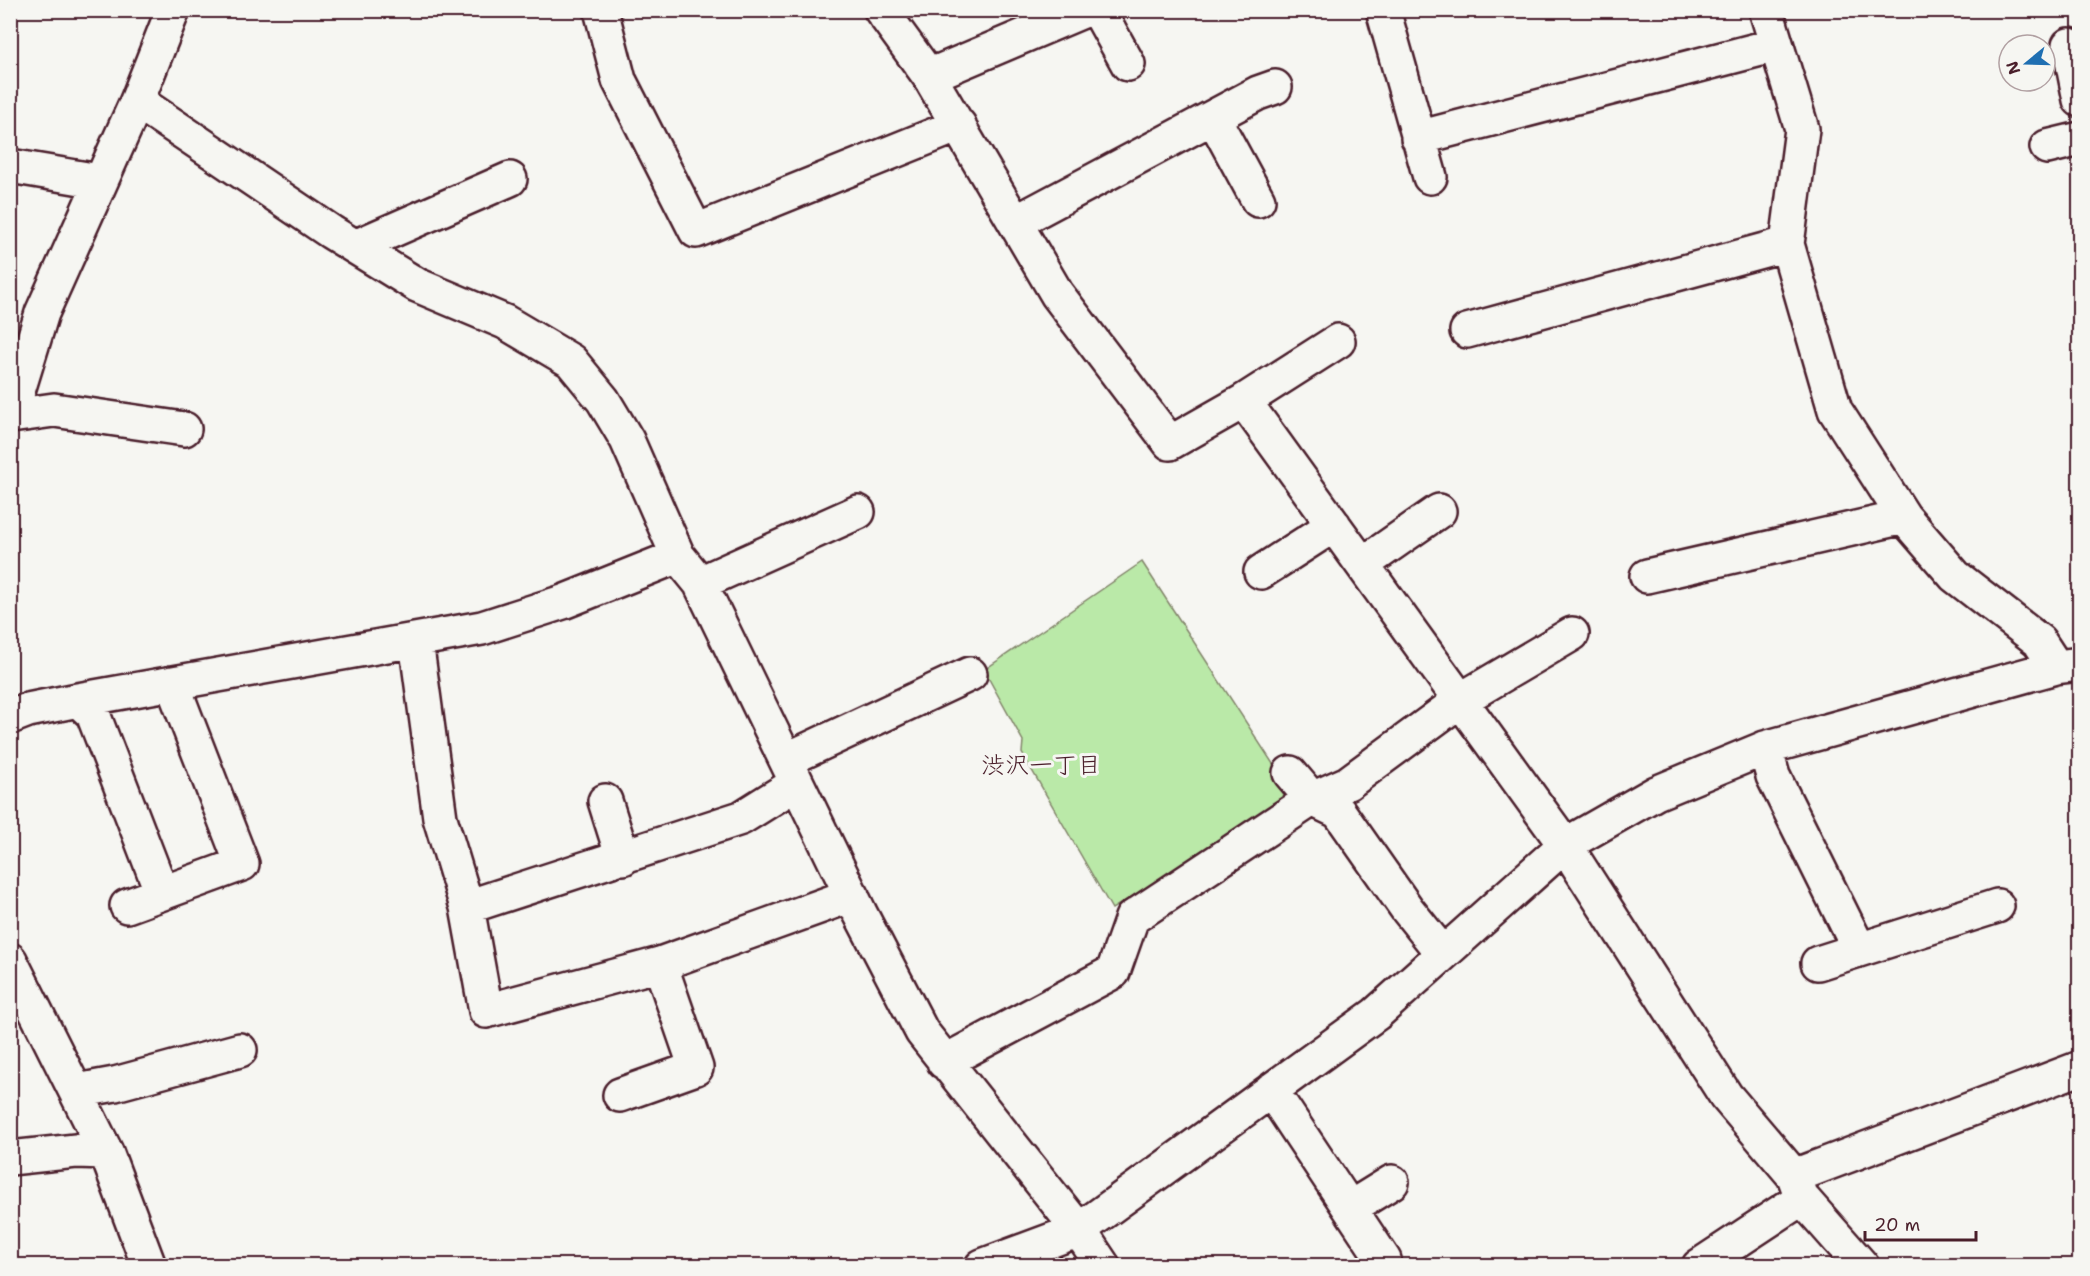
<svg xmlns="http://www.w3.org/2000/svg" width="2090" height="1276" font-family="'Shantell Sans','Klee One',sans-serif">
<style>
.green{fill:#bae9a8;stroke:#82846a;stroke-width:1.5}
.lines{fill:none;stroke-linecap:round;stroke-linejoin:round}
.minor-casing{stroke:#4a1f2b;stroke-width:38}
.minor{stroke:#f6f6f2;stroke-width:33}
.labels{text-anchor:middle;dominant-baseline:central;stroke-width:6;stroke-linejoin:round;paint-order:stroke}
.neighbourhood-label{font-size:24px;fill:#4a1f2b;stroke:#f6f6f2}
</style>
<rect width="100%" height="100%" fill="#f6f6f2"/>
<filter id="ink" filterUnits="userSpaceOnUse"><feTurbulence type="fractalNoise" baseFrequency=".0167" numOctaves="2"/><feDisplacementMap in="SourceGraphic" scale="12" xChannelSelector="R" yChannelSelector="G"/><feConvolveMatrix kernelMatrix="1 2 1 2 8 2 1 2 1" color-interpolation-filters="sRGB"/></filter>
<g filter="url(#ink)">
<!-- green -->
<path class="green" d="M1142,562L1288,787L1284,803L1112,909L1022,753L1023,741L984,670Z"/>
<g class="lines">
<defs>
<path id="minor" d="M601,10L619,80L696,231L959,125
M881,10L929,76L1057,294L1170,443L1244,401L1565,845L1726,1096L1794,1176L1802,1198L1862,1266
M1098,10L1128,64
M1383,10L1430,177
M1766,10L1802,129L1787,244L1835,410L1904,517L1955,576L2039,641L2056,667
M2069,45L2080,100
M929,76L1085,10
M137,101L331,232L417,285L505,322L571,361L603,400L627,440L678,556L700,583L860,913L922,1032L1079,1230L1103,1266
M1213,117L1258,200
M1418,138L1776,45
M2047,147L2080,139
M10,166L99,181
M1016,222L1258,93L1275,87
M357,246L510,179
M1467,331L1787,244
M1244,401L1338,341
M11,416L54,410L184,429
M10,417L42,313L137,101L173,10
M1363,564L1439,511
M1261,572L1334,525
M1647,576L1904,517
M700,583L858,512
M416,641L440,818L467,907L741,818L797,783
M78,700L93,714L162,893
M10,717L28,710L78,700L482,628L563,602L678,556
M1765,748L1773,776L1859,949
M786,760L970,674
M1290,773L1312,799L1339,812L1407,909L1443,954
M605,801L623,858
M127,906L242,864L172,683
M467,907L486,1011L660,964L852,895
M10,960L106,1152L149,1266
M1818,963L1997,906
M944,1062L1113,972L1132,918L1312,799L1348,783L1462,699L1572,634
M1271,1090L1384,1260
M77,1091L115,1084L240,1050
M620,1095L696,1068L660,964
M10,1158L76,1151L106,1152
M1794,1176L2080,1068
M1350,1208L1392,1182
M982,1266L1079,1230L1376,1014L1565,845L1656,793L1765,748L2056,667L2080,664
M1699,1266L1802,1198"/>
</defs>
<!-- minor casing -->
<use href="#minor" class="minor-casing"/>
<!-- minor -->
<use href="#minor" class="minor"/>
</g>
</g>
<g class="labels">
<!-- neighbourhood labels -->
<g class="neighbourhood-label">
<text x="1041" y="765">渋沢一丁目</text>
</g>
</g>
<!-- margin -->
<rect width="2090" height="1276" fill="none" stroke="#f6f6f2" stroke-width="36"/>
<rect x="18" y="18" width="2054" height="1240" fill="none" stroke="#4a1f2b" stroke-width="2" filter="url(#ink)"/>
<!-- north arrow -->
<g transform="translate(2027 63) rotate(251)"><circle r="28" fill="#f6f6f2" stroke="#b1a0a2" stroke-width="1.5"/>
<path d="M0-4.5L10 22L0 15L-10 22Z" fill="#1f6fb2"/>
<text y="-9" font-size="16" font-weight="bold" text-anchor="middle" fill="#4a1f2b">N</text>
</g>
<!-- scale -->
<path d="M1865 1231v9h111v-9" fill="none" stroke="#4a1f2b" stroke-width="3"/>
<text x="1874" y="1231" font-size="18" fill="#4a1f2b" stroke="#f6f6f2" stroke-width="4.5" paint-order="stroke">20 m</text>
</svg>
